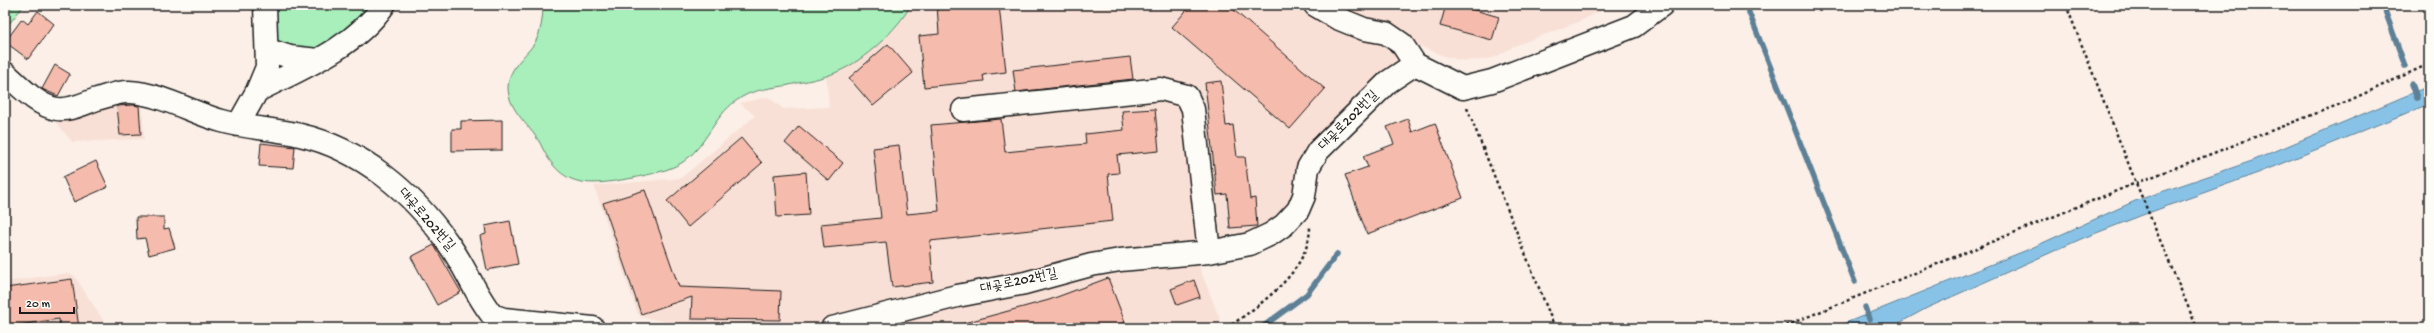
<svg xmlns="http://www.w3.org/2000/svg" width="2434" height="333" font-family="'Gochi Hand','Poor Story',sans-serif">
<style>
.built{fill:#f9e0d6}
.green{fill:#a8efbb;stroke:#62866c}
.water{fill:#88c3e7;stroke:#5d8096}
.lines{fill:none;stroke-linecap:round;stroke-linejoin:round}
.stream{stroke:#5d8096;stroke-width:5.5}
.building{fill:#f5bcad;stroke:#1c1c1c}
.minor-casing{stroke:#1c1c1c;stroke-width:25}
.path{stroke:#1c1c1c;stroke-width:2.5;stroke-dasharray:3 3;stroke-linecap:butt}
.minor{stroke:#fdfcf7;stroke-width:22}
.labels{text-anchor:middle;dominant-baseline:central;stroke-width:3;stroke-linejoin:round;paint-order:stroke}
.street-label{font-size:14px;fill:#1c1c1c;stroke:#fdfcf7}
</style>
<rect width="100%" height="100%" fill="#fbefe8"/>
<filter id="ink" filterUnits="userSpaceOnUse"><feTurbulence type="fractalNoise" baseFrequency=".025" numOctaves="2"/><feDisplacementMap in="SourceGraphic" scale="8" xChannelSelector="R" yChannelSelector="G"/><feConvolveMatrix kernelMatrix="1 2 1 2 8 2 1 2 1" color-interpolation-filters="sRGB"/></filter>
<g filter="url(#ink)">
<!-- built -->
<path class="built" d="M911,5H1613L1578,22L1514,46L1496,57L1482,60L1464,61L1447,57L1417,45L1360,96L1312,145L1301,158L1295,172L1292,196L1286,211L1255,233L828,322L789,327L738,328L677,324L641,317L637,312L594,186L681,178L755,116L740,103L768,97L784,109L829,107L826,76L838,72L857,60L894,30Z
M142,100L144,139L72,142L56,122L87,108Z
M1197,261L1221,322L1215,328H867L1100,270Z
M66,273L74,275L105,323V328H5V282Z"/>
<!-- green -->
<path class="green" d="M5,5H24L5,29Z
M258,5H379L372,14L271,80Z
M543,5H911C897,30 864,61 837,72C822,79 805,81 789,85C774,88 755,89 742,97C715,111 708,145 683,162C669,171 650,174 633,178C592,185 563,191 542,147C533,127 508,112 508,87C509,67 524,58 534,44C541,34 543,17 543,5Z"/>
<!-- water -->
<path class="water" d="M2429,86V104L2258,173L2140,216L2081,239L1927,308L1890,328H1833L2027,250L2135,201L2252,161Z"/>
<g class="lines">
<!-- stream -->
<path class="stream" d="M1746,5L1855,282
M2383,5L2405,66
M2412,84L2417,98
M1865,307L1869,319
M1261,328L1307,294L1337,254"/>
</g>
<!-- building -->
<path class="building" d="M937,5H999L1006,72L983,75L984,81L924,87L919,36L939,34Z
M1191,5H1228L1325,89L1290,129L1172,27Z
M1446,5H1457L1499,17L1492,40L1440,26Z
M38,11L54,24L28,59L5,42L22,19L28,24Z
M888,44L913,73L873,106L849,78Z
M1130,57L1133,79L1016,92L1013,70Z
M55,65L70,74L58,96L42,89Z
M1221,81L1226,126L1233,125L1237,157H1245L1250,199L1255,198L1257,226L1230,228L1227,194L1217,195L1205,83Z
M133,105L139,106L141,134L120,135L117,106Z
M1155,109L1159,151L1117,155L1119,173L1108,174L1113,221L930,241L933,282L892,287L886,242L824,248L821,224L881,218L873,148L899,145L907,214L939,211L931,125L1001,119L1005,152L1086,144L1085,134L1124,130L1122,111Z
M1408,119L1412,132L1435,123L1463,198L1367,234L1345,175L1368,167L1363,156L1394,144L1387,127Z
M502,120V150L452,151V129H461V121Z
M799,126L843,163L829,181L785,143Z
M741,138L762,163L688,227L667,201Z
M261,143L295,147L293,168L259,166Z
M96,161L108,187L74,202L63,177Z
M806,172L809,215L777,217L774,175Z
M645,190L679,287L781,291L780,320L691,319L692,297L641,314L603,203Z
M136,217H164V229L169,228L175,248L149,255L145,238L137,239Z
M510,221L518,264L487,270L480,236L486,234L485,226Z
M434,245L461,292L437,305L411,257Z
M1108,278L1125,322L1110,328H964V323L1049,300Z
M72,279L79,328H60L59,319L5,327V288Z
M1194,280L1200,297L1177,305L1171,289Z"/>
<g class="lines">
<defs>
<path id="minor" d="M1315,5L1337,18L1364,29L1386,33L1402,44L1415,64
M268,50L290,57L318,60
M5,73C19,85 37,106 57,109C70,111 85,103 97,99C108,96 119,91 130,92C162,94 192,113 222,121C247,128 274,129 300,135C361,149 412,192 448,243C465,266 475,294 492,315L504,319L593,328
M257,91C302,68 354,48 384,5
M963,110L1161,89L1187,96L1193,109L1209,252
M238,125L257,91L267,67L265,5
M832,328L957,296L1025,283L1091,265L1120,260L1209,252L1250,244L1271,234L1284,225L1298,210L1304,196L1308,168L1318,151L1388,82L1415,64L1463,88L1492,81L1634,26L1662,5"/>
</defs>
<!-- minor casing -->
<use href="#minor" class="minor-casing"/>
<!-- path -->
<path class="path" d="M2066,5L2136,183L2197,328
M1467,108L1555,328
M1227,328C1261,304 1309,272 1310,227
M1780,328L2136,183L2348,101L2429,64"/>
<!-- minor -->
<use href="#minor" class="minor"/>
</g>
</g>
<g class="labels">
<!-- street labels -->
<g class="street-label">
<text transform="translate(1349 121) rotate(-45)">대곶로202번길</text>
<text transform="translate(426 220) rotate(49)">대곶로202번길</text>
<text transform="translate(1019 282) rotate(-12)">대곶로202번길</text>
</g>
</g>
<!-- margin -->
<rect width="2434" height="333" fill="none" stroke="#fdfcf7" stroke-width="20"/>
<rect x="10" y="10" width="2414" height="313" fill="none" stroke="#1c1c1c" stroke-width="1.5" filter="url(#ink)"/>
<!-- scale -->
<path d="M20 307v6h54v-6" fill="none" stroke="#1c1c1c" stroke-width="2"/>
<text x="26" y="307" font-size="12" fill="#1c1c1c" stroke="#fdfcf7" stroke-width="3" paint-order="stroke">20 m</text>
</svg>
